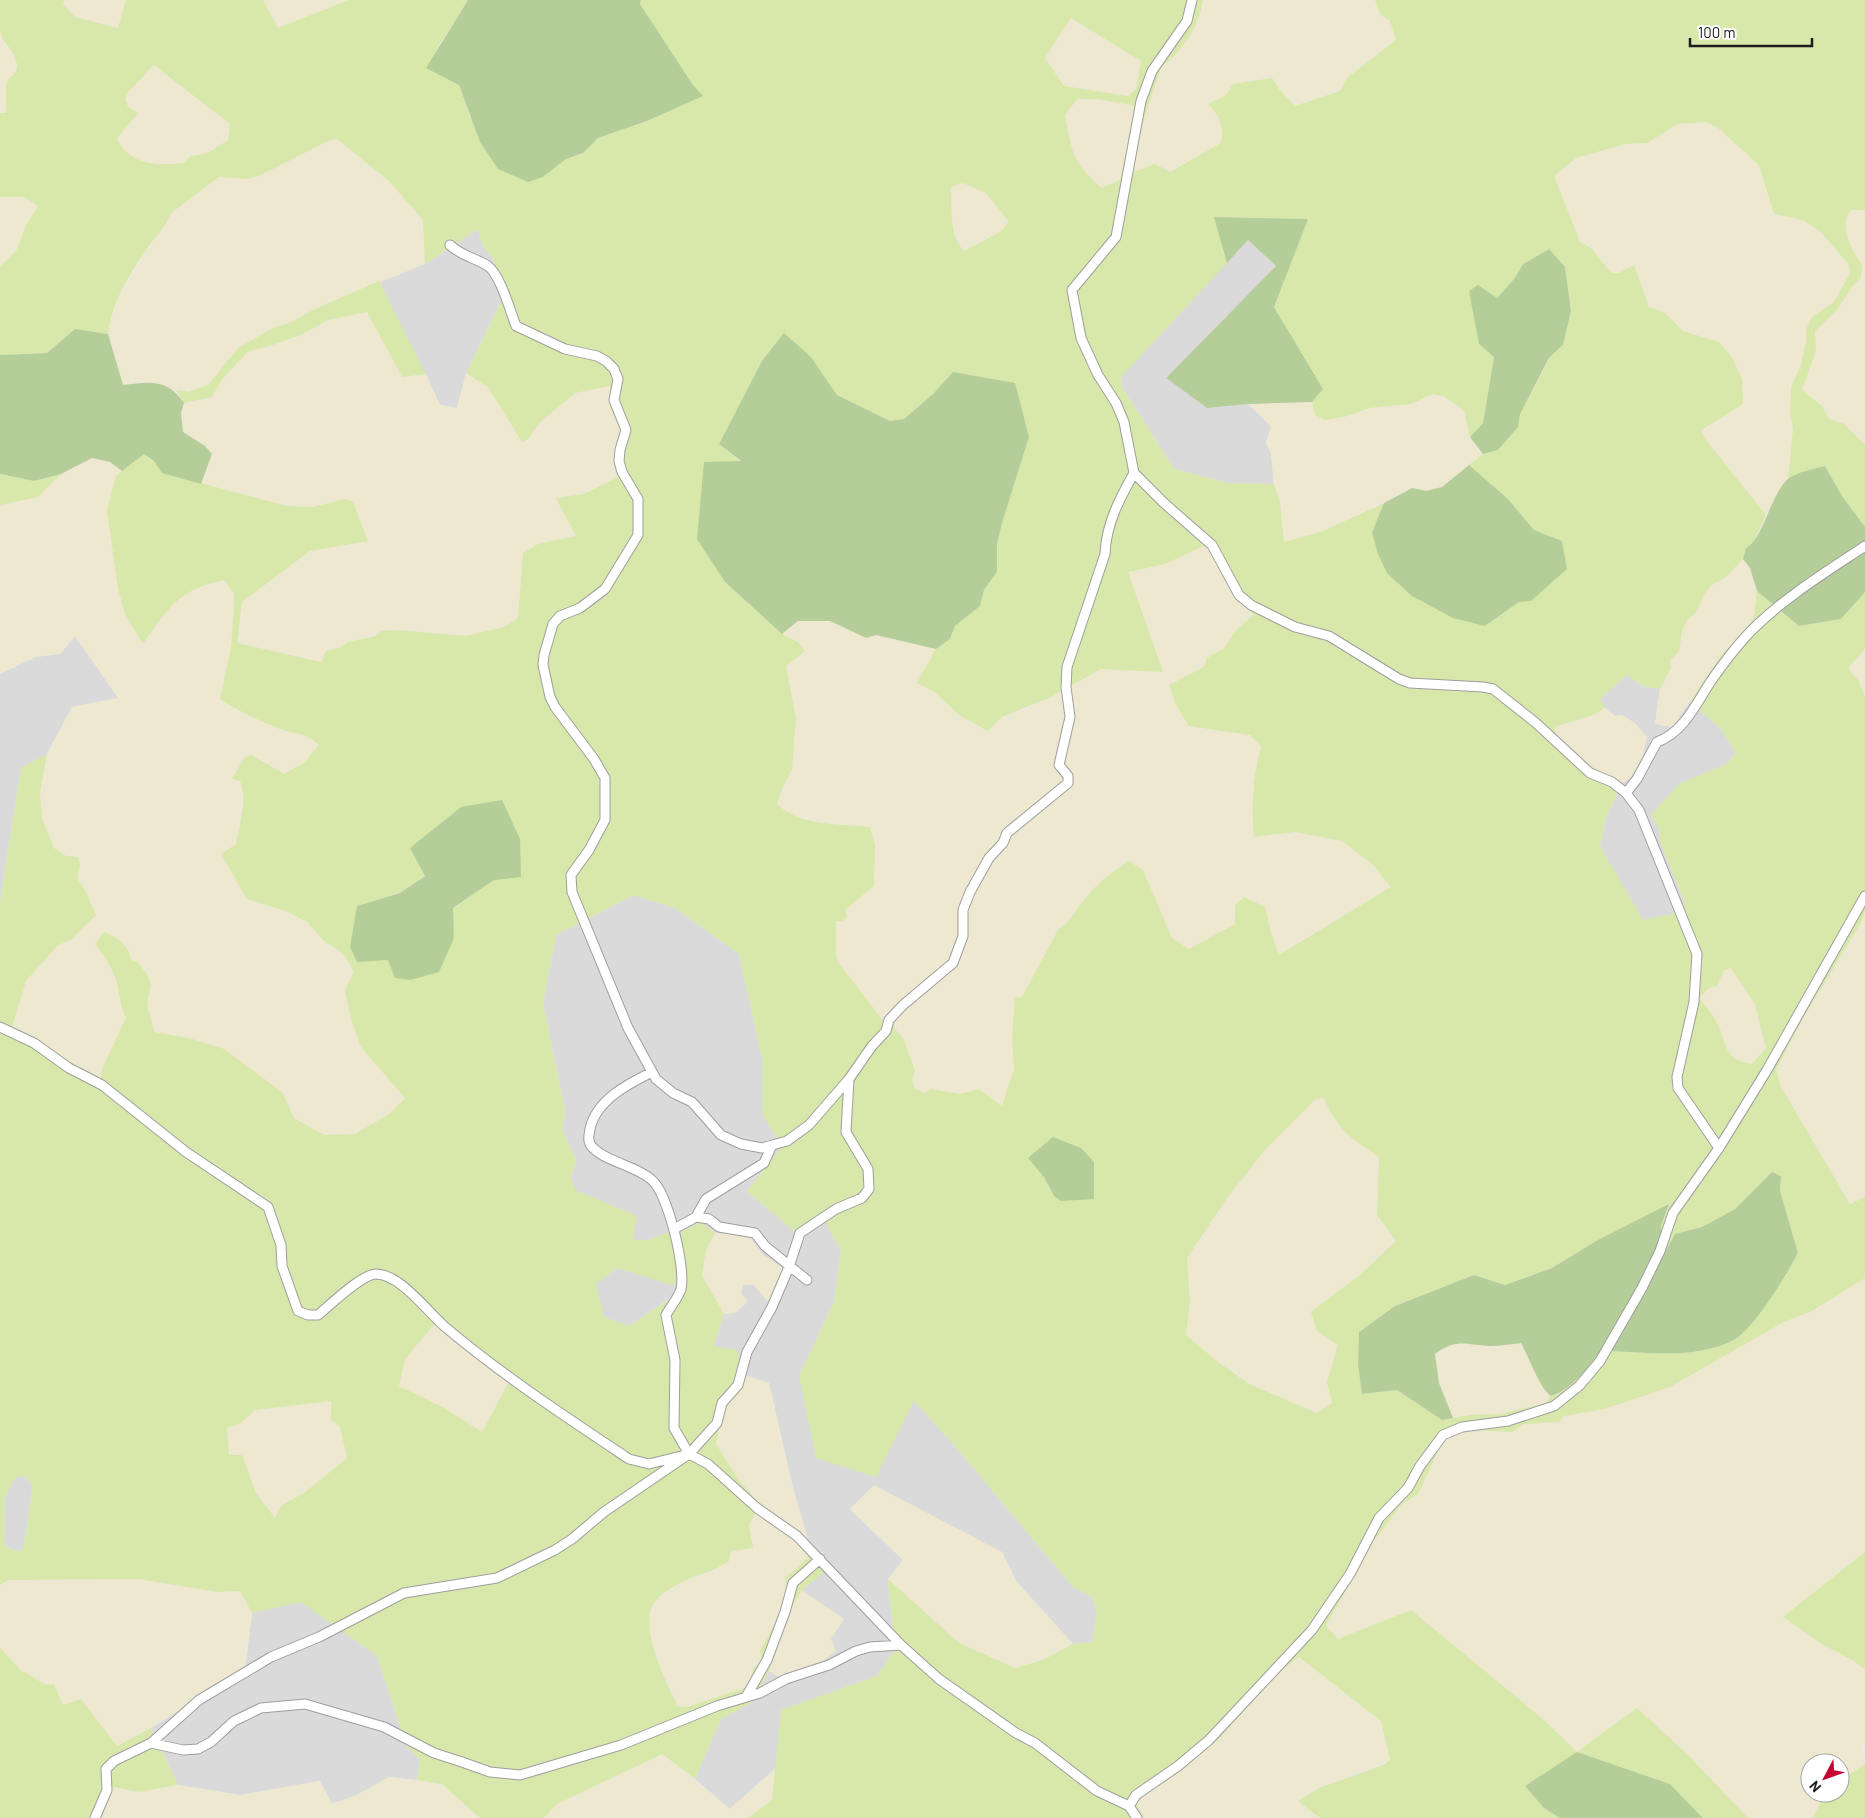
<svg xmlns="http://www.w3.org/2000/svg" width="1865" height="1818" font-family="Barlow,sans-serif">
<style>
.residential{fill:#dbdada}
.farmland{fill:#ede8cf}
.grass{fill:#d7e8aa;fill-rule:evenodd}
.forest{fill:#b5cd99}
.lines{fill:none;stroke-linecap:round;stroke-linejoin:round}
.street-casing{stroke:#9e9e9e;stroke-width:11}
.street{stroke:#fff;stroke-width:9}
</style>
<rect width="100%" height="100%" fill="#eee8e3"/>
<!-- residential -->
<path class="residential" d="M478,229L483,246L493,258L495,269L508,288L466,373L457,408L440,405L379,281L425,264Z
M1248,240L1276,266L1166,378L1207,408L1248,404L1271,426L1266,443L1271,454L1274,484L1228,483L1174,469L1122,387L1121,376Z
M75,636L119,698L72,707L47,754L21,768L0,903V674L35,657L60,654Z
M1627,675L1643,686L1660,689L1655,724L1672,727L1690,701L1721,729L1736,753L1727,764L1679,784L1659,829L1660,842L1685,903L1672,914L1643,921L1600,846L1606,818L1622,783L1631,777L1615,716L1605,708L1599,699Z
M634,895L675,908L739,954L763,1061V1115L782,1147L747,1191L770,1211L825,1222L841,1249L834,1302L799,1376L914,1401L955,1446L1073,1587L1092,1597L1097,1614L1092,1642L1073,1644L1016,1581L1002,1552L850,1509L903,1560L888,1579L895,1650L877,1676L781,1710L777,1767L730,1809L695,1779L721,1719L751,1703L769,1671L778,1676L835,1651L830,1639L844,1619L801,1590L816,1549L808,1540L792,1484L769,1383L744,1375L714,1346L724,1314L735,1313L742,1285H754L768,1301L782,1268L763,1255L748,1235L715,1233L701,1222L685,1288L629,1326L604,1317L595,1284L670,1232L648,1240H632L636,1216L575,1191L571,1178L576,1160L562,1129L565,1111L543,1003L556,935Z
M16,1476H25L33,1485L24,1546L22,1550L16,1551L4,1545L5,1496Z
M301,1601L377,1656L407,1747L420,1759L417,1780L389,1777L355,1796L331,1804L320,1781L240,1795L178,1785L151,1728L245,1669L252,1613Z"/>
<!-- farmland -->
<path class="farmland" d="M64,0H126L119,28L75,17L63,3Z
M263,0H349L278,28Z
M1203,0H1375L1380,14L1390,21L1396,40L1347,78L1340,91L1295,106L1279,89L1271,78L1233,84L1225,96L1218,114L1223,132L1221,143L1170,172H1133L1140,127L1161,67L1171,60L1202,8Z
M1071,18L1141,61L1136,89L1128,96L1064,86L1045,58Z
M0,32L15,54L17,68L5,89L7,101L5,113H0Z
M154,65L230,124L228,140L208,153L191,156L184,163L165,165L132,159L120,146L117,138L138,113L128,107L125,99L128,92Z
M1077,99H1096L1132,105L1135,109L1120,180L1102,188L1082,170L1072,148L1065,115Z
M1707,122L1718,128L1759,165L1774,214L1803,220L1821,232L1849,266L1850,273L1834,302L1812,317L1806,329V341L1801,365L1791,387L1790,412L1793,429L1788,479L1766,515L1706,440L1701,429L1719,342L1683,331L1665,313L1649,307L1634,265L1619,273H1611L1591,248L1580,242L1554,176L1576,158L1625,144L1647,143L1678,124Z
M337,139L389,181L423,220L425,264L313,310L292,322L273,328L238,348L208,385L188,392L176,390L159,383L145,382L123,385L108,334L109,318L127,282L151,244L168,223L170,214L219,177L248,179L261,175L330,140Z
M963,183L986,193L1009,222L1000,232L964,251L959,245L952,220L951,187Z
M0,197H24L39,206L26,226L16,251L0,267Z
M1851,210H1865V445L1844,424L1829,419L1823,407L1802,391L1816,351L1815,331L1837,310L1852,287L1861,278L1862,264L1855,255L1846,233V217Z
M367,312L402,377L426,374L440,405L457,408L466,373L477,378L488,387L528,439L540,422L575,393L611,385L610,408L621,431L616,464L621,476L584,494L556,498L576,536L538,544L523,553L518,618L504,627L466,636L396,630L348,642L339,648L326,651L321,662L237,643L242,602L310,551L368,541L345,499L313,507L287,506L201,484L212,454L205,446L182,432L181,413L184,403L212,397L223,378L249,351L270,346L303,334L328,320Z
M1433,394L1443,396L1464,410L1470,437L1483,454L1442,487L1426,491L1412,488L1323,531L1284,542L1280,502L1274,484L1271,454L1266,443L1271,426L1248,404L1312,402L1315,415L1348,416L1369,408L1410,404Z
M92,458L110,462L122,471L116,477L144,644L174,602L184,594L225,580L234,594V605L231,647L220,699L282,730L307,734L320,745L305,762L284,774L252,755L233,779L240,781L243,787L241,818L236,844L221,854L247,899L286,911L307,922L324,941L344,954L354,972L361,1047L405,1098L389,1114L355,1134L324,1135L294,1118L283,1093L253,1072L189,1038L154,1032L147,1004L151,986L131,960L95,944L108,961L118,986L119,1005L126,1018L102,1069L101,1079L67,1062L12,1026L26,981L57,946L72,939L86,892L76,878L80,865L54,848L42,818L40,793L47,754L72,707L118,698L75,636L60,654L35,657L0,674V505L38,497L61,474Z
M1206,545L1234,595L1254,615L1236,630L1224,648L1207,658L1204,667L1169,685L1189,726L1250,735L1261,746L1256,765L1254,837L1295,832L1342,841L1373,865L1392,887L1279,955L1271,933L1235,906V924L1189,949L1172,938L1143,870L1083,901L1069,923L1058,930L1022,997L1015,998L1012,1038L1014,1069L1002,1107L979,1089L960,1094L931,1089L925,1093L915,1089L903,1038L875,1012L838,962L836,955V921H842L847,917L823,822L786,814L777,804L782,789L792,769L796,719L786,666L798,642L782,634L798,621H830L866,638L876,635L936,649L918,683L935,692L959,715L988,731L1002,717L1027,709L1101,669L1163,672L1128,572L1165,564Z
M1743,559L1750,568L1757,591L1754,617L1742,636L1722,654L1672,727L1655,724L1660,689L1671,668L1670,660L1679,651L1682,631L1688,619L1696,612L1705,593L1713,584L1725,578Z
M1865,649V696L1858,680L1848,668Z
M1605,708L1615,716L1622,715L1635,723L1647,737L1643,756L1631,777L1622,783L1582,762L1574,750L1561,741L1554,729L1557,726L1591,716Z
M1865,912V1197L1851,1204L1780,1085L1776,1070L1803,1018L1859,926Z
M1731,968L1755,1004L1766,1048L1752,1064L1739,1062L1725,1048L1718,1025L1699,998L1709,988L1717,986L1724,970Z
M1324,1098L1333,1119L1350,1137L1379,1157L1377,1215L1396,1241L1360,1275L1317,1331L1338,1345L1327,1382L1332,1403L1317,1413L1249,1384L1218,1362L1186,1335L1190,1302L1187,1258L1227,1198L1265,1150L1316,1099Z
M715,1233L748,1235L763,1255L783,1268L768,1302L754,1285H743L741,1293L748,1302L735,1313L724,1314L702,1275L706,1249Z
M1865,1278V1552L1783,1617L1820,1643L1855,1661L1865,1670V1743L1862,1745L1865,1764L1840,1781V1763H1810V1793H1825L1813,1818H1748L1687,1754L1577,1752L1544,1720L1411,1610L1338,1639L1326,1626L1373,1542L1402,1504L1418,1493L1443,1440L1469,1430L1512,1432L1524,1424L1559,1422L1564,1416L1604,1409L1670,1387L1784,1322L1810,1312Z
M436,1322L509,1382L485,1424L483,1432L446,1409L399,1386L405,1359Z
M1474,1343L1489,1346L1522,1343L1538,1375L1542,1390L1551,1396L1546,1403L1500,1414L1453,1418L1439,1383L1435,1354L1448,1345Z
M744,1375L769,1383L792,1484L808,1540L761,1506L739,1480L716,1444L724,1405Z
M332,1401L331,1420L340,1427L347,1458L304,1493L282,1505L275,1519L256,1493L242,1455H229L227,1427L241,1423L255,1410Z
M874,1485L1002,1552L1016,1581L1073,1644L1043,1660L1015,1668L959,1643L888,1579L903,1560L850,1509Z
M755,1512L803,1546L810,1556L785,1578L787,1586L778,1617L760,1651L762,1661L754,1668L747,1688L688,1707L675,1706L677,1702L672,1695L650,1638L649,1620L657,1599L681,1582L720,1568L731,1551L754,1543L749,1525Z
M139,1579L218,1592L240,1591L252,1613L245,1669L151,1728L117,1746L81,1699L63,1705L54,1684L46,1685L21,1670L0,1648V1585L7,1580Z
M801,1590L844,1619L831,1639L836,1651L814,1667L778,1676L769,1671L792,1607Z
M1299,1657L1381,1721L1390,1760L1319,1788L1298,1801L1320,1818H1144L1136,1803L1140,1797L1153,1786L1179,1773L1277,1674Z
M662,1754L730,1809L777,1767L772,1800L748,1818H544L557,1804Z
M389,1777L442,1784L480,1818H102L113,1787L139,1792L178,1785L240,1795L320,1781L332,1804L355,1796Z"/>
<!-- grass -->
<path class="grass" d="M0,0H64L63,4L75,17L118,28L126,0H263L278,28L349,0H468L436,50L459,85L470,117L543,177L566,159L583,153L598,138L647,121L702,96L693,85L640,4L641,0H1203C1200,25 1181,53 1161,67C1151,101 1135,136 1134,172L1155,164L1170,172L1221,143C1224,127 1220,115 1208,104L1225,96L1233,84L1272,78L1279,89L1295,106L1340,91L1347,78L1396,40L1390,21L1380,14L1375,0H1865V210H1851C1838,226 1851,249 1862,264L1861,278L1852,287L1837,310L1815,331L1816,351L1802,390L1823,407L1829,419L1844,424L1865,445V527L1842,496L1825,466L1788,479L1793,429L1790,412L1791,387L1801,365L1806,341V329L1812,317L1834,302L1850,273L1849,265L1821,232L1803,220L1774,214L1759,165L1718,128L1706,122L1678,124L1647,143L1625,144L1576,158L1554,176L1580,242L1591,248L1611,273H1619L1634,265L1649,307L1665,313L1683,331L1719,342L1731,356L1742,379L1743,404L1701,430L1706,440L1766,515L1752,545L1746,548L1743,559L1725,578L1713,584L1705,593L1696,612L1688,619L1682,631L1679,652L1670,660L1671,668L1660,689L1643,686L1627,675L1600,699L1605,708L1591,716L1557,726L1554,729L1561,741L1574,750L1582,762L1622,783L1606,818L1600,846L1643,920L1672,914L1685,903L1660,842L1659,829L1651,815L1679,784L1727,764L1736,753L1721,729L1690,701L1722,654L1742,636L1754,617L1757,591L1799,626L1841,619L1865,592V649L1848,668L1858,680L1865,696V912L1859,926L1803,1018L1776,1070L1780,1085L1850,1204L1865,1197V1278L1810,1312L1784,1322L1670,1387L1604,1409L1564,1416L1559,1422L1524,1424L1512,1432L1469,1430L1443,1440L1418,1494L1402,1504L1373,1542L1326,1626L1338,1639L1411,1610L1544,1720L1577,1752L1637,1708L1687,1754L1748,1818H1703L1670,1784L1577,1752L1544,1808L1560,1818H1320L1298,1801L1319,1788L1383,1765L1390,1760L1381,1721L1299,1657L1277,1674L1219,1739L1197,1756L1179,1773L1154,1786L1136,1803L1144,1818H748L772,1800L781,1710L877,1676L895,1650L888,1579L959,1643L1015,1668L1043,1660L1073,1644L1092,1642L1097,1614L1092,1597L1073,1587L955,1446L914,1401L876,1477L816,1458L799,1376L834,1302L841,1249L825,1223L795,1232L747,1191L782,1147L763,1115V1061L739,954L675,908L634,895L556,935L543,1003L565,1111L562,1129L576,1160L571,1178L575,1190L637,1216L633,1240H648L670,1232L676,1264L675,1286L617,1268L596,1284L604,1317L629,1326L685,1289L681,1232L701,1222L715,1233L706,1249L702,1275L724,1314L714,1346L737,1350L744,1375L724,1405L716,1444L739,1480L761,1506L808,1540L816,1549L823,1573L801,1591L792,1607L769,1671L751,1703L721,1719L695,1779L662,1754L557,1804L544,1818H480L442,1784L417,1780L420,1759L407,1747L377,1656L301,1602L252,1613L240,1591L218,1592L139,1579L8,1580L0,1585V903L21,768L47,754L40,793L42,818L54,848L66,856L78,857L80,865L77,878L86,892L96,915L72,939L57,946L26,981L12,1027L67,1062L101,1079L102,1069L126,1018C120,1007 120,998 118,987C114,970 105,957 95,944L104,932C118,938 129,945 131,960L138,962L148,976L151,986L147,1004L154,1032L189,1038L224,1049L283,1093L294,1118L324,1135L355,1134L389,1114L405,1098L361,1047L351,1019L345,990L354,972L344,954L324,941L307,922L286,911L247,899L221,854L236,844C239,826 248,798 240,781L232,779L245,757L252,755L284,774L305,762L319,745C302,730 299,736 280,729C259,721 239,711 220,699L231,647L234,605V594L225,580C177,590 170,607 143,644L125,614L118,589L107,510L116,476L143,453L153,460L162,473L287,506L313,507L345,499L353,502L368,541L310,551L242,602L237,643L321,662L326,651L339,648L348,642L376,636L382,631L396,630L466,636L504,627L518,618L523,553L538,544L576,536L556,498L584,494L621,476L616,464L621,431L610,408V386L575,393L540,422L528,439L522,442L488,387L466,373L508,288L495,269L493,258L483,246L478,229L425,264L423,220L389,181L337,139L330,140L261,175L248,179L219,177L170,214C167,226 159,233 151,243C133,269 111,302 108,334L75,329L47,353L0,355V267L16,251L26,226L38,206L24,197H0V113H6C7,102 4,92 7,82C10,75 17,75 17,66C16,51 4,45 0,32C0,23 0,9 0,0ZM1071,18L1141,61L1136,89L1128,96L1064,86L1045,58ZM154,65L230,124L228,140L208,153L191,156L184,163C158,166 128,165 117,138L138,113L128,107L125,99L128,92ZM1077,99H1096L1132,105L1135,109L1120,180L1102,188C1072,162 1072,152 1065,115ZM963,183L986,193L1009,222L1000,232L964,251C949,236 952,207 951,187ZM1215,217L1307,219L1274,307L1323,389L1312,402L1315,415L1325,420L1348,416L1369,408L1411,404L1433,394L1443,396L1464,410L1470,437L1483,423L1494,357L1479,344L1478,286L1497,298L1514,279L1523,264L1549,249L1565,267L1571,311L1563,345L1550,358L1520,414L1518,427L1498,450L1483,454L1469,465L1508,499L1534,530L1562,541L1519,602L1485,626L1372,532L1384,503L1323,531L1284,542L1280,502L1274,484L1228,483L1174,469L1122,387L1121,377L1227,263ZM811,357L837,395L890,421L904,419L933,394L953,372L1029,437L1002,523L997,544V572L984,590L980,606L955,626L950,639L936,649L917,683L935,692L959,715L988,731L1002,717L1049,698L1101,669L1163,672L1128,572L1165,564L1206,545L1234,595L1254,615L1236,630L1224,648L1207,658L1204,667L1169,685L1177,707L1189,726L1250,735L1261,746C1253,777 1251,806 1254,837L1295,832L1342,841L1373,865L1391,887L1279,955L1271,933L1265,907L1244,897L1235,905V924L1189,949L1172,938L1143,870L1129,861C1112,872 1097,883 1084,900C1075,911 1071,922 1058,930L1022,997L1015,998L1012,1038L1014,1069L1002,1106L979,1089L960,1094L931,1089L925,1093L915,1089L912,1080L915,1071L903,1038L894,1028V1023L884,1022L838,962L836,955V921H842L847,917L845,910L874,886L875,845L870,827C841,824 799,826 777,804L782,789L792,769L796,719L786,666L805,651L798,642L782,634L725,582L704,463L741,462L719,444L762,361ZM425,875L494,880L452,909L454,938L396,978L389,960L357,906L400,893ZM1731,968L1755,1004L1766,1048L1752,1064C1723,1059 1728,1046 1718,1025C1714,1015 1706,1007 1699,998L1709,988L1717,986L1724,970ZM1324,1098C1337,1130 1351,1138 1379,1157L1377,1215L1396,1241L1360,1275L1311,1312L1317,1331L1338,1345L1327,1382L1332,1403L1317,1413L1249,1384L1218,1362L1186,1335L1190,1302L1187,1258L1227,1198L1265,1150L1316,1099ZM1053,1137L1081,1148L1094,1162L1054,1196L1044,1177ZM1772,1172L1781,1176L1780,1191L1798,1253C1787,1274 1753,1331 1732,1341C1695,1359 1651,1353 1611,1351L1675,1234L1702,1227L1735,1209ZM1669,1205L1661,1226V1237L1624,1309L1558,1394L1551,1396L1546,1403L1500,1414L1471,1415L1442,1420L1397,1390L1362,1394L1358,1365L1359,1332L1395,1306L1474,1275L1505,1285L1552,1268L1596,1241ZM436,1322L509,1382L482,1432L446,1409L399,1386L405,1359ZM331,1401V1420L340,1427L347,1458L304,1493L282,1505L275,1518L256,1493L242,1455H229L227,1428L241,1423L255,1410ZM25,1476L33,1485L24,1546L22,1550L16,1551L4,1545L5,1496L16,1477ZM756,1512L803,1546L810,1556L785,1578C792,1601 770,1631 760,1651L762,1661L754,1668L747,1687L688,1707L675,1706L677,1702L672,1695C662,1671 636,1621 658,1598C664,1592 673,1587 680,1583C696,1574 715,1572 729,1561L731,1551L753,1548L749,1525Z
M379,281L426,374L402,377L367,312L328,320L303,334L270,346L249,351L223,378L212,397L184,403L176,390L188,392L208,385L238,348L273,328L292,322L313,310Z
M0,474L34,481L61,474L38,497L0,505Z
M1865,1552V1670L1854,1661L1820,1643L1783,1617Z
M0,1648L21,1670L46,1685L54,1684L63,1705L81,1699L117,1746L151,1728L178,1785L139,1792L113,1787L102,1818H0Z
M1865,1764V1818H1813L1825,1793H1840V1781Z"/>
<!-- forest -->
<path class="forest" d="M468,0H641L640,4L693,85L703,96L647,121L598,138L583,153L566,159L543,177L528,182L498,169L480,142L459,85L426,68Z
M1214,217L1308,219L1274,307L1323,389L1312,402L1248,404L1207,408L1166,378L1276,266L1248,240L1227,263Z
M1549,249L1565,267L1571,311L1563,345L1549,358L1520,414L1518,427L1498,450L1483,454L1470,437L1483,423L1494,357L1479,344L1469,291L1478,285L1497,298L1514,279L1523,264Z
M75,329L108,334L123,385C150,382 167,378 184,403L181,413L183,432L205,446L212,454L201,484L162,473L153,460L144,454L122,471L110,462L92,458L61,474L34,481L0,474V355L47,353Z
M784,333L811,357L837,395L890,421L904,419L933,394L953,372L1015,383L1029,437L1002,523L997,544V572L984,590L980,606L955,626L950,639L936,649L876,635L866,638L830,621H798L782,634L725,582L697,539L704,462L741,461L719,444L762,361Z
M1469,465L1508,499L1534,530L1562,541L1567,569L1531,601L1519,602L1485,626L1453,618L1412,596L1387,573L1378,554L1372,532L1384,503L1412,488L1426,491L1442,487Z
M1825,466L1842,496L1865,527V592L1841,619L1799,626L1757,591L1750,568L1743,559L1746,548C1763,540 1771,493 1788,479C1797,472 1814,469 1825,466Z
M502,800L520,839L521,877L494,880L453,908L454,938L439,972L410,980L395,978L388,960L357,962L350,947L357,906L400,893L425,876L410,848L461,807Z
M1053,1137L1081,1148L1094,1162V1199L1061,1201L1054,1196L1044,1177L1028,1158Z
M1772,1172L1781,1176L1780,1191L1798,1253C1787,1274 1753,1331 1732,1341C1694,1359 1651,1353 1611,1351L1675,1234L1702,1227L1735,1209Z
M1669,1204L1661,1226V1237C1641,1279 1596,1383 1551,1396C1540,1389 1529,1357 1521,1343C1511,1344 1499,1346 1489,1346C1465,1345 1457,1338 1435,1354L1439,1383L1453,1418L1442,1420L1397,1390L1362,1394L1358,1365L1359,1332L1395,1306L1474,1275L1505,1285L1552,1268L1596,1241Z
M1577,1752L1670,1784L1703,1818H1560L1544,1808L1525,1786Z"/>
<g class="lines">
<defs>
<path id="street" d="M450,245C461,256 476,258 488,266C501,276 510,311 516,326L565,349L597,356L606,361L614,369L618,379L614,400L626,430L620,450L619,461L622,472L638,499V535L605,589L580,608L560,616L553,624L544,655L543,665L550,697L555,707L594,759L605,778V820L589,850L571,875L572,892L628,1028L656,1079L673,1093L692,1102L721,1135L741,1144L762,1148L787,1141L809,1125L849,1079L872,1046L886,1031L889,1020L903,1005L953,963L963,936V910L970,892L989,858L1003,843L1007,833L1068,783V776L1059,765L1070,717L1066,687L1067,667L1105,554C1106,524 1120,498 1134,473L1124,422L1116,403L1098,375L1081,338L1072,290L1116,237L1141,101L1152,71L1187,21L1192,0
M1134,473L1164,503L1212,545L1239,595L1251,605L1295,627L1329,636L1399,679L1410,683L1483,687L1493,689L1536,723L1590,773L1612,782L1626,793L1639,810L1697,954L1694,1002L1677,1077L1678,1088L1719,1148
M1626,793L1637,779L1657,742C1684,732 1696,704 1711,681C1723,664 1737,645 1752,630C1785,597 1826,572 1865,546
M0,1027L34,1043L69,1068L102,1085L186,1152L268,1207L281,1245L282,1266L298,1311L308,1315H318C330,1305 362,1274 376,1274C400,1274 427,1311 444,1326C502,1375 566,1417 629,1459L649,1464L689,1454L708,1464L757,1508L797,1536L901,1645L939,1679L1016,1733L1035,1743L1097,1791L1129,1806L1137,1818
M652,1072C628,1084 596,1100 590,1129C589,1135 587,1141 592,1147C608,1163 635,1165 652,1180C668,1194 686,1268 681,1289C679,1297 670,1307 666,1315L675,1360L674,1428L689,1454
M696,1217L709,1219L719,1227L755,1233L765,1246L807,1280
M674,1229L696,1217L706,1199L764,1163L772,1145
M746,1697L767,1660L785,1612L793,1583L820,1559
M151,1743L183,1750L198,1749L211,1742L234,1721L261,1708L305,1704L384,1727L434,1753L462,1762L490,1772L520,1775L621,1745L717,1706L760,1693L786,1679L829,1665L856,1651L870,1647L901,1645
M1129,1806L1136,1795L1178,1766L1209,1740L1312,1630L1350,1574L1379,1518L1408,1488L1420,1466L1443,1435L1462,1427L1508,1421L1554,1406L1579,1386L1600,1361L1642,1288L1660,1251L1673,1213L1719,1148L1767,1070L1865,896
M95,1818L107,1790L106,1769L114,1761L151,1743L199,1700L271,1657L319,1637L404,1593L497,1578L555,1550L572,1539L604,1512L689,1454L717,1423L722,1403L738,1385L747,1352L772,1307L789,1267L800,1233L836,1209L862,1198L869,1189L868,1169L846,1132L849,1079"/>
</defs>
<!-- street casing -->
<use href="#street" class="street-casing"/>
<!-- street -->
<use href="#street" class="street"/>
</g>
<!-- north arrow -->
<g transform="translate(1825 1778) rotate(229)"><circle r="24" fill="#ffffff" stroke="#a5a5a5"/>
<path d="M0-4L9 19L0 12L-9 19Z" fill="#c60433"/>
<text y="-8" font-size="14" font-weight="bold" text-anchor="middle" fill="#1d1d1d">N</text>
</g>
<!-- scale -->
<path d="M1690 38v8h122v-8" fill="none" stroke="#1d1d1d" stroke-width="2.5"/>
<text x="1698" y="38" font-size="15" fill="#1d1d1d" stroke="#ffffff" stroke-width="4" paint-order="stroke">100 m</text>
</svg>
